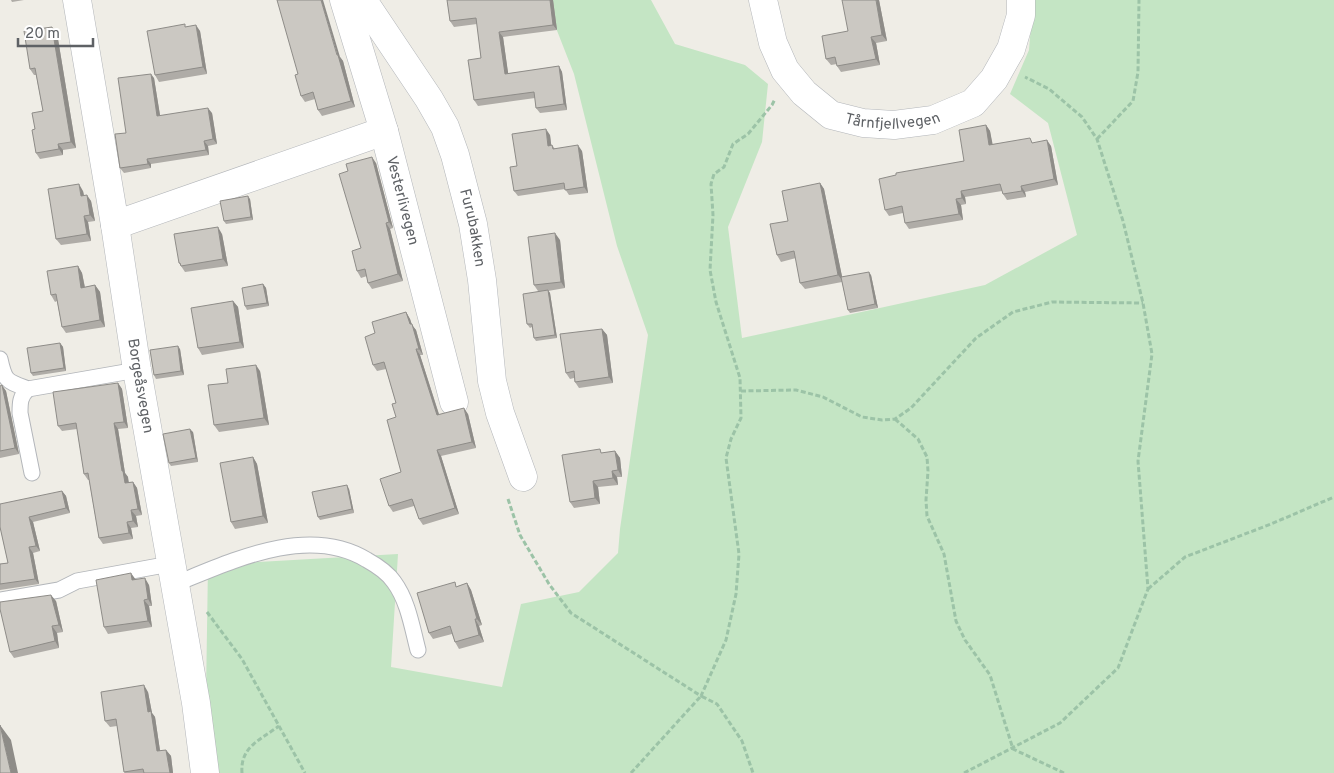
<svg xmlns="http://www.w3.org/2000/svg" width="1334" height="773" font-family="Overpass,sans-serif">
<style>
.green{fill:#c4e5c4}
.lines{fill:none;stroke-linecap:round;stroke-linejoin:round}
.lane-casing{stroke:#b3b6ba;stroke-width:17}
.street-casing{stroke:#b3b6ba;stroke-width:29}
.path{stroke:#9cc3a7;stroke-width:3;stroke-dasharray:5 2.5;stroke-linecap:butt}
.lane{stroke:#fff;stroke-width:15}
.street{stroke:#fff;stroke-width:28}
.wall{fill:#afaca7}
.shaded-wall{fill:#8e8c88}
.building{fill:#cbc8c2;stroke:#8e8c88}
.labels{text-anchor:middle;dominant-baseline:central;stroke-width:5;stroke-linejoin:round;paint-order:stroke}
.street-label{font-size:15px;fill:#5e6165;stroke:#fff}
</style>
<rect width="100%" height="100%" fill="#efede6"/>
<!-- green -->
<path class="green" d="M545,0H651L675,44L745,65L768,84L762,142L728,227L742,338L985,285L1077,235L1048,123L1010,94L1029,50L1033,0H1334V773H213L206,694L208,565L398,554L391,667L502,687L521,604L579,592L618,553L620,529L648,335L617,246L574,74Z"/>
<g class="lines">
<defs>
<path id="lane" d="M0,359C5,382 7,381 28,389
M32,473L20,413C20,403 20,396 28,389L137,370
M175,584C232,561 308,524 367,560C376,565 388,573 394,582C408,601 412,627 418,650
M0,600L59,590L77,581L170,564"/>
<g id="street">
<path id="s1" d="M77,0L115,225L137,370L196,703L205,773"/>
<path id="s2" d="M344,0L384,131L454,402"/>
<path id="s3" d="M360,0L366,5L429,99L445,127L455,155L473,224L482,280L492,381L500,413L523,477"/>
<path id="s4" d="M763,0L773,43L785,70L804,93L831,115L863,123L894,125L933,120L973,103L994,79L1011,49L1021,15V0"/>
<path d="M115,225L384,131"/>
</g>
</defs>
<!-- lane casing -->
<use href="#lane" class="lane-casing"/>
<!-- street casing -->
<use href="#street" class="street-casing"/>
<!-- path -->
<path class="path" d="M1097,139L1133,101L1138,72L1139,0
M741,391L796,390L823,397L862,417L882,420L895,419L911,408L976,338L1013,312L1052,302L1143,303
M895,419L918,439L927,457L928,471L926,500L927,516L944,554L956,621L965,640L990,675L1013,749L1064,773
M508,499L520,535L549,584L571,613L701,696L726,640L736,594L739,554L726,458L731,439L741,418L740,378L716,302L710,270L713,215L711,184L714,174L724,167L733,144L748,134L772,105L775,99
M1148,589L1185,557L1271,524L1334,497
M207,612L242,659L305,773
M242,773C240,747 260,740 279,726
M631,773L701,696L717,704L742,741L753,773
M964,773L1060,723L1118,668L1148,589L1138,461L1152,354L1143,303L1123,221L1097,139L1082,117L1049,89L1025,77"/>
<!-- lane -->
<use href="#lane" class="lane"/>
<!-- street -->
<use href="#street" class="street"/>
</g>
<!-- wall -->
<path class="wall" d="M11,0H24L12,2Z
M447,0H553L557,30L503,37L508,74L559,66L562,72L567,110L540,113L536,108L535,98L478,106L474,100L481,58L477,24L454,27L450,21Z
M879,0L887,41L876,43L880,65L841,72L837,66V64L831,65L826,59L848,31Z
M186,27L200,31L207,74L159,82L155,75Z
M57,33L76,148L63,150V155L40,159L36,153L35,129L43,111L36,75H34L30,69Z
M340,57L343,61L355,107L322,116L318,110L315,99L305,102L301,96Z
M154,78L160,116L212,113L217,144L208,146L209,155L151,164V168L124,173L120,168L126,133Z
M986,125L990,131L992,144L1034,143L1051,146L1058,185L1025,192L1026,197L1007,200L1003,194L1002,191L965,197L966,204L961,205L963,220L909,229L905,223L903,213L889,216L885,210L896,175L964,161Z
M550,135L551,145H552L555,149L582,151L588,193L569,195L565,189L518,196L514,191L517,166Z
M376,163L393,228L390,229L403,281L372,289L368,283L367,276L361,278L357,271Z
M820,183L824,189L842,277L871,275L878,308L850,313L848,310L842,282L805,289L800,283L796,258L781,262L777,255L788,221Z
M83,191L84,195L91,201L95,221L88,222L91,241L61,245L56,239Z
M250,199L253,220L226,224L224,221Z
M222,234L228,266L185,272L179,263Z
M560,240L565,288L548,291L550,293L557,338L536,341L534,338L532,327L530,328L527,324L538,291L534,285Z
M78,266L82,273L85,287L95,285L100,292L105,327L66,333L62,327L57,301L55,302L51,295Z
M263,284L266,288L269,306L247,310L245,306Z
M233,301L238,307L244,348L202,355L198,348Z
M406,312L410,319L412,325L416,330L423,355H420L439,414H468L476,448L441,456L459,514L423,525L419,519L414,506L393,512L389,506L401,472L396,417V403L386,369L377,371L373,365L375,333Z
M602,329L607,335L613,383L579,388L575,382L574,378L570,379L566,373Z
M60,343L63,347L66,371L33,376L31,373Z
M180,349L184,375L156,379L154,375Z
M260,371L269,425L219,432L214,425L228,383Z
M118,383L122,389L128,428L118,429L125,473L128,477V482H133L137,488L142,515L136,516L138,527L131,528L133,539L103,544L99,538L89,480H88L84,474L77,429L62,431L58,426Z
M0,386L6,391L19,454L0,458Z
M193,432L198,462L171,466L169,463Z
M615,451L620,458L622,477H617L618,485L598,487L600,504L574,508L570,502L603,453Z
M253,457L257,464L268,523L235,529L231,522Z
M349,489L354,513L320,520L318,517Z
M62,491L66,496L70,513L33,522L40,551L33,553L39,584L0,590V564L8,563L0,527Z
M135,580L149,585L152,606H149L152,627L108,634L104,627Z
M467,583L471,590L482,625L479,626L484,642L459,649L455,642L452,634L433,639L429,633L458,586Z
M56,601L63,632L57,633L59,648L14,658L10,652Z
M148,692L152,713L155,717L160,751L166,750L171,756L173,773H125L124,772L117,726L110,727L105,721Z"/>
<!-- shaded-wall -->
<path class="shaded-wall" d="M321,0H323L340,57L343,61L355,107L351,101Z
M550,0H553L557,30L553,25Z
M876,0H879L887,41L882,35Z
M196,25L200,31L207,74L203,67Z
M52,27L57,33L76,148L71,142Z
M499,32L503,37L509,79L505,74Z
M871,37L876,43L880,65L876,59Z
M559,66L562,72L567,110L564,104Z
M151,74L154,78L161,121L157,116Z
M208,108L212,113L217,144L213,139Z
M986,125L990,131L994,151L989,145Z
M546,129L550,135L552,151L548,146Z
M1047,140L1051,146L1058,185L1054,179Z
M204,141L208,146L209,155L206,150Z
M58,144L63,150V155L59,149Z
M578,145L582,151L588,193L584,187Z
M372,157L376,163L393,228L389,222Z
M147,159L151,164V168L148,164Z
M820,183L824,189L843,281L838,275Z
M79,184L83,191L85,202L81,196Z
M1021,186L1025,192L1026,197L1022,191Z
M961,191L965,197L966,204L962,198Z
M87,195L91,201L95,221L90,215Z
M248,196L250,199L253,220L251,217Z
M956,199L961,205L963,220L959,214Z
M84,216L88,222L91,241L87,234Z
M386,223L390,229L403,281L398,274Z
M218,227L222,234L228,266L223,259Z
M555,233L560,240L565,288L561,282Z
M78,266L82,273L86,294L81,288Z
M869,272L871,275L878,308L875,304Z
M263,284L266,288L269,306L267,303Z
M95,285L100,292L105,327L100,320Z
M548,290L550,293L557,338L555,335Z
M233,301L238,307L244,348L240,342Z
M406,312L410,319L412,325L416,330L423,355L419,349L410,324Z
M602,329L607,335L613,383L609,377Z
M60,343L63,347L66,371L64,368Z
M178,346L180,349L184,375L181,371Z
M416,349L420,355L441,421L437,415Z
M256,365L260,371L269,425L264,418Z
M118,383L122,389L128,428L124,422Z
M2,385L6,391L19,454L15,448Z
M464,408L468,414L476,448L472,442Z
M114,423L118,429L125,473L128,477L130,489L125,483L122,471Z
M190,429L193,432L198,462L196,458Z
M437,450L441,456L459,514L455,508Z
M615,451L620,458L622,477L618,470Z
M253,457L257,464L268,523L263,516Z
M612,471L617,477L618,485L613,478Z
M593,481L598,487L600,504L595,498Z
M133,482L137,488L142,515L138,509Z
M347,485L349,489L354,513L352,509Z
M62,491L66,496L70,513L66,508Z
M131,510L136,516L138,527L133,521Z
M29,517L33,522L40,551L36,546Z
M127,522L131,528L133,539L129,533Z
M29,547L33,553L39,584L35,579Z
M131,573L136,580H132Z
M145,578L149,585L152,606L148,599Z
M467,583L471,590L482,625L477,619Z
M51,595L56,601L63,632L59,625Z
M144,600L149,606L152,627L148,621Z
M475,619L479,626L484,642L479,635Z
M52,626L57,633L59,648L55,641Z
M144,685L148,692L152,713L155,717L161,757L157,751L148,712Z
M0,725L11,740L18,773H11Z
M166,750L171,756L173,773H170Z"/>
<!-- building -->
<path class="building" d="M277,0H321L337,55H338L351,101L318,110L313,92L301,96L295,75L298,74Z
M447,0H550L553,25L499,32L505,74L559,66L564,104L536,108L534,92L474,100L468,60L481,58L476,18L450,21Z
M842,0H876L882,35L871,37L876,59L837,66L835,57L826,59L822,36L848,31Z
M185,24V27L196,25L203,67L155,75L147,31Z
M52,27L71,142L58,144L59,149L36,153L32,130L35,129L32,113L43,111L35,68L30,69L24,31Z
M151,74L157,116L208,108L213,139L204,141L206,150L147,159L148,164L120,168L115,134L126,133L118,78Z
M986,125L989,145L1030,138L1032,143L1047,140L1054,179L1021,186L1022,191L1003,194L1000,184L961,191L962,198L956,199L959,214L905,223L902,206L885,210L879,179L896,175V173L964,161L959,130Z
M546,129L548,146L552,145L553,149L578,145L584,187L565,190L564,183L514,191L510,167L517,166L512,134Z
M372,157L389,222L386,223L398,274L368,283L365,269L357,271L352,251L361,248L339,174L348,171L346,164Z
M820,183L838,275L800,283L794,251L777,255L770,224L788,221L782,191Z
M79,184L81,196L87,195L90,215L84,216L87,234L56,239L48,189Z
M248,196L251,217L224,221L220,201Z
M218,227L223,259L181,266L180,263H179L174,234Z
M555,233L561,282L534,285L528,237Z
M78,266L81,288L95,285L100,320L62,327L56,294L51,295L47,271Z
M869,272L875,304L848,310L841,277Z
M263,284L267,303L245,306L242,288Z
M548,290L555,335L534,338L532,324H527L523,294Z
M233,301L240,342L198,348L191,308Z
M406,312L410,324H412L419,349H416L437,415L464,408L472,442L437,450L455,508L419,519L412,499L389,506L380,479L401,472L387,420L396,417L392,404L396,403L384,362L373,365L365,337L375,333L372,322Z
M602,329L609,377L575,382L574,371L566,373L560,334Z
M60,343L64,368L31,373L27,348Z
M178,346L181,371L154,375L150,350Z
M256,365L264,418L214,425L208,385L228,383L226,369Z
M118,383L124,422L114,423L122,471H123L125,483L133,482L138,509L131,510L133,521L127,522L129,533L99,538L88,473L84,474L76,423L58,426L53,392Z
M2,385L15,448L0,451V386Z
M190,429L196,458L169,463L163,434Z
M600,449L601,453L615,451L618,470L612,471L613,478L593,481L595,498L570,502L562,455Z
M253,457L263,516L231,522L220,463Z
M347,485L352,509L318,517L312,492Z
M62,491L66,508L29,517L36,546L29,547L35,579L0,584V564L8,563L0,527V504Z
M131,573L132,580L145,578L148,599L144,600L148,621L104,627L96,580Z
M455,582L456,587L467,583L477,619H475L479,635L455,642L450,626L429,633L417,593Z
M51,595L59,625L52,626L55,641L10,652L0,609V602Z
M144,685L148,712L151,711L157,751L166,750L170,773H144L143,769L124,772L116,719L105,721L101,692Z
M0,725L11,773H0Z"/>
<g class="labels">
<!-- street labels -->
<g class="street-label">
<text stroke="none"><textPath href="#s4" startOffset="201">Tårnfjellvegen</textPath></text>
<text stroke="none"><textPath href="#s2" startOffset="209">Vesterlivegen</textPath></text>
<text stroke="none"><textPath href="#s3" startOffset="258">Furubakken</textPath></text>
<text stroke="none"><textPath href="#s1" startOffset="391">Borgeåsvegen</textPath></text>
</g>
</g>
<!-- scale -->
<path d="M18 38v8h75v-8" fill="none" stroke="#5e6165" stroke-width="2.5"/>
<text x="25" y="38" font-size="15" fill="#5e6165" stroke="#ffffff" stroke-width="4" paint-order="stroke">20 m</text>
</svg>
